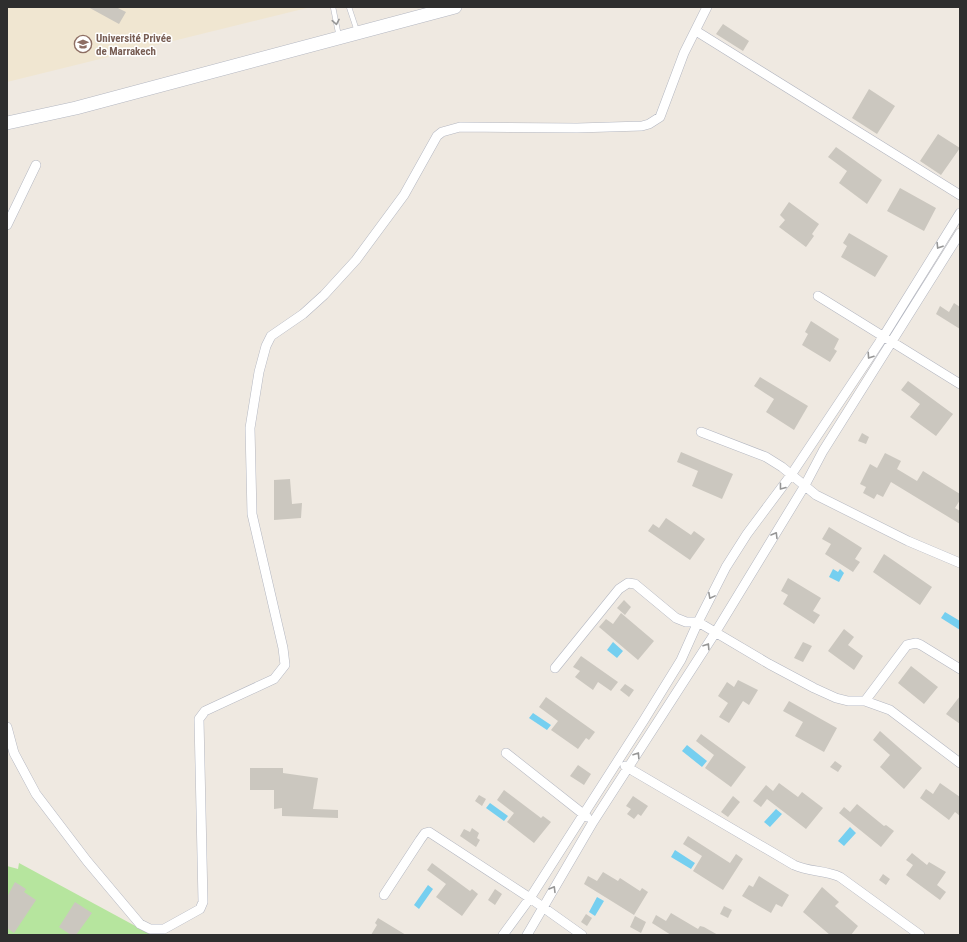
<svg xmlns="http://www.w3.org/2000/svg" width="967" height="942" font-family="'Roboto Condensed',sans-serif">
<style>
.education{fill:#f0e6d1}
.green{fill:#b6e59e}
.water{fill:#75cff0}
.building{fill:#cbc7bf}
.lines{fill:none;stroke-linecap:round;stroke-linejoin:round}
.service-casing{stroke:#b4b7c1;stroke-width:5.5}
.minor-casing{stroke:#b4b7c1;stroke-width:10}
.secondary-casing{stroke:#b4b7c1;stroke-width:14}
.service{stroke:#fff;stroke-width:4.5}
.minor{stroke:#fff;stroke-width:9}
.secondary{stroke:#fff;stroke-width:13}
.oneway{stroke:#969696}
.labels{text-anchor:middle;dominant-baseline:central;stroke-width:3;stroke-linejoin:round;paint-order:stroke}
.education-label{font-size:11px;font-weight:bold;fill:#785e54;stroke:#fff;text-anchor:start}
</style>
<rect width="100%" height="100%" fill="#efe9e1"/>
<!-- education -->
<path class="education" d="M7,7H311L7,82Z"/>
<!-- green -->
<path class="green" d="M19,863L152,935H7V866L18,869Z"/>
<!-- water -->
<path class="water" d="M833,569L838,572L840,569L844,573L839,582L829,577Z
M945,612L960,621V630L941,618Z
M613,642L623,651L617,658L607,650Z
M533,713L551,725L547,730L529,718Z
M687,745L707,761L702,767L682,751Z
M490,803L508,816L504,821L486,808Z
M776,809L782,814L770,827L764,822Z
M850,827L856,833L844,846L838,841Z
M675,850L695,863L691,869L671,857Z
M428,885L433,889L419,909L414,905Z
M597,897L604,901L595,916L589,912Z"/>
<!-- building -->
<path class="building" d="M88,7H116L126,12L119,24Z
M723,24L749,41L743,51L716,34Z
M869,89L895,106L877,134L852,118Z
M938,134L960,148L941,175L920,161Z
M836,147L882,180L867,204L839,183L847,171L828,157Z
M900,188L936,208L924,231L887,211Z
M789,202L819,224L812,234L814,236L806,247L779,227L785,220L780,215Z
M849,233L888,256L875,277L841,257L847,246L843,243Z
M954,303L960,307V329L936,314L940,306L949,312Z
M811,321L839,339L834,349L837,351L830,362L802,345L808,334L805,332Z
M760,377L808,406L794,430L766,412L774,399L754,386Z
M908,381L953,414L936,436L910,417L920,404L901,390Z
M862,433L869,437L866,444L858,441Z
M681,452L733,474L722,499L692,486L698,471L677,462Z
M885,453L901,461L897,469L917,481L923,471L960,494V500L955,508L960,511V524L891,482L883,497L877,494L874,499L863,493L866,487L860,484L870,464L877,468Z
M290,479L292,504L302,503L301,518L274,520V480Z
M666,518L691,535L694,531L705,539L690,560L648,531L653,524L659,528Z
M829,527L862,548L855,559L860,562L853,572L825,554L831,544L822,539Z
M884,554L932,587L920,605L873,572Z
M788,578L821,598L813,611L820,615L814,624L783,604L788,595L781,591Z
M624,600L631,607L625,615L617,608Z
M621,613L654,641L638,660L599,627L606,619L613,624Z
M844,629L854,637L848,645L863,656L854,670L828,651Z
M803,642L812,646L803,662L794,658Z
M581,656L618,682L611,691L598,682L593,690L575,677L580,671L573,667Z
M911,666L938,687L924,704L898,683Z
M738,680L758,690L749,705L743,701L729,723L719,717L728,703L718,696L727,682L734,687Z
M625,684L634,690L629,697L620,690Z
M960,696V724L946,714Z
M546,697L595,732L589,740L586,738L578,749L551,730L558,721L539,707Z
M789,701L837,728L824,752L795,736L803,722L783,711Z
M880,731L922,768L904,789L880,767L890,755L873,740Z
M701,734L746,767L731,787L705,768L714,755L696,741Z
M835,761L842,766L838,772L830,767Z
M578,765L591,774L584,785L570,776Z
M250,768H283V773L318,778L313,809L338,810V818L282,816V808L274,809V790H250Z
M779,783L798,797L802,792L823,808L806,829L767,799L761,807L753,801L766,785L773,791Z
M940,783L960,797V816L955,812L949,820L920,798L926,789L933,794Z
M504,790L541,818L543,816L551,822L534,843L507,822L514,813L497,800Z
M479,795L486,799L482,806L475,801Z
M633,796L648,806L641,816L638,814L634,819L627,814L631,809L626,806Z
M733,796L740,802L728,817L721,812Z
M857,804L884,826L886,825L894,831L881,847L839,813L844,807L850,812Z
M472,828L479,833L477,838L480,840L476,847L460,836L464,829L470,832Z
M688,836L730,863L736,854L743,859L723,890L693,871L702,856L683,844Z
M912,853L927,865L929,862L946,872L937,885L946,892L940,900L906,875L913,865L906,860Z
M432,863L470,891L472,889L478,894L462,916L436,897L446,884L427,870Z
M603,872L618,881L620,878L640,891L642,888L648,892L634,915L584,884L588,876L597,881Z
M883,874L890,879L886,885L879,880Z
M759,876L789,895L782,907L776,904L771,913L742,896L749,885L753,887Z
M15,882L26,889L24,892L36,900L14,933L7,928V897Z
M822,887L839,902L835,906L858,926L851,935H830L803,912Z
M495,889L502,894L495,905L488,900Z
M75,902L92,913L76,935H71L59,927Z
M724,906L732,910L728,918L720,914Z
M671,913L698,929L700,926L704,927L718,935H671L652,923L656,915L666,921Z
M586,914L592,918L587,926L581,922Z
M635,916L646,922L641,933L630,927Z
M378,918L406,935H371L377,925L375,923Z"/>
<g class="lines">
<defs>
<path id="service" d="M333,7L339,37
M349,7L357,31"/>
<path id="minor" d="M696,31L960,195
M7,225L36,165
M818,296L960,384
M701,432L766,457L782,467L816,495L908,541L960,563
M555,668L619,589L628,583L635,584L676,618L686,622H698L769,664L814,688L836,698L848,701H865L890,710L960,763
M865,701L907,645L916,643L921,645L960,669
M7,727L14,753L36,794L87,861L140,924L150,929H164L200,909L203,902L199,719L205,711L274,679L285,665L283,648L252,514L250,428L259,372L266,346L271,336L303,314L324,295L356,260L404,195L437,136L442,132L460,127L577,128L642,126L649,124L660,117L684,53L707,7
M506,753L587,817
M625,766L794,865C809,872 825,870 840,877L920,935
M384,895L420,840L425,833L429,832L530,898L582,935
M503,935L530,898L644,720L681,660L698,622L726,567L747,534L791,475L883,337L960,213
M527,935L593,822L715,633L804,487L823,451L960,233"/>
<path id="secondary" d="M7,123L76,108L455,7"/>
</defs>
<!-- service casing -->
<use href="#service" class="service-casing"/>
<!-- minor casing -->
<use href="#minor" class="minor-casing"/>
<!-- secondary casing -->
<use href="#secondary" class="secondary-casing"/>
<!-- service -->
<use href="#service" class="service"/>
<!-- minor -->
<use href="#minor" class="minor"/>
<!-- secondary -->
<use href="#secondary" class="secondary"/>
</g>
<!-- one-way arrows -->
<defs><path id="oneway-chevron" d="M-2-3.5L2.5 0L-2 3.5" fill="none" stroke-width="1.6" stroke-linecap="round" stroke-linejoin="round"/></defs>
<g class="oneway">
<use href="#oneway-chevron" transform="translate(336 22) rotate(79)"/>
<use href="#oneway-chevron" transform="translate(939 246) rotate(122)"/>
<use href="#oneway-chevron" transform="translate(870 356) rotate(124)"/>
<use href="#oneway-chevron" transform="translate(782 487) rotate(128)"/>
<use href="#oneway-chevron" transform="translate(775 535) rotate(-59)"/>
<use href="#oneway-chevron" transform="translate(711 596) rotate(118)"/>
<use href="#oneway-chevron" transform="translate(707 646) rotate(-57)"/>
<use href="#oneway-chevron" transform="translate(637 755) rotate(-57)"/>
<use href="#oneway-chevron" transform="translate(553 889) rotate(-59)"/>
</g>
<!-- icons -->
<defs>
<symbol id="university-ring" viewBox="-11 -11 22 22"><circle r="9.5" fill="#fff" stroke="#8d6e63" stroke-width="1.5"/><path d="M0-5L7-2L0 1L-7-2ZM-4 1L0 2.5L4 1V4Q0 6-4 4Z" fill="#8d6e63"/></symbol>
</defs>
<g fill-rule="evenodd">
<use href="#university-ring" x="73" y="34" width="20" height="20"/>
</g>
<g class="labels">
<!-- education labels -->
<g class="education-label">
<text x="96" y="38">Université Privée<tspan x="96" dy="13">de Marrakech</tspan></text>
</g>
</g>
<!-- border -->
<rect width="967" height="942" fill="none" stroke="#2e2e2e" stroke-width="16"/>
</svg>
